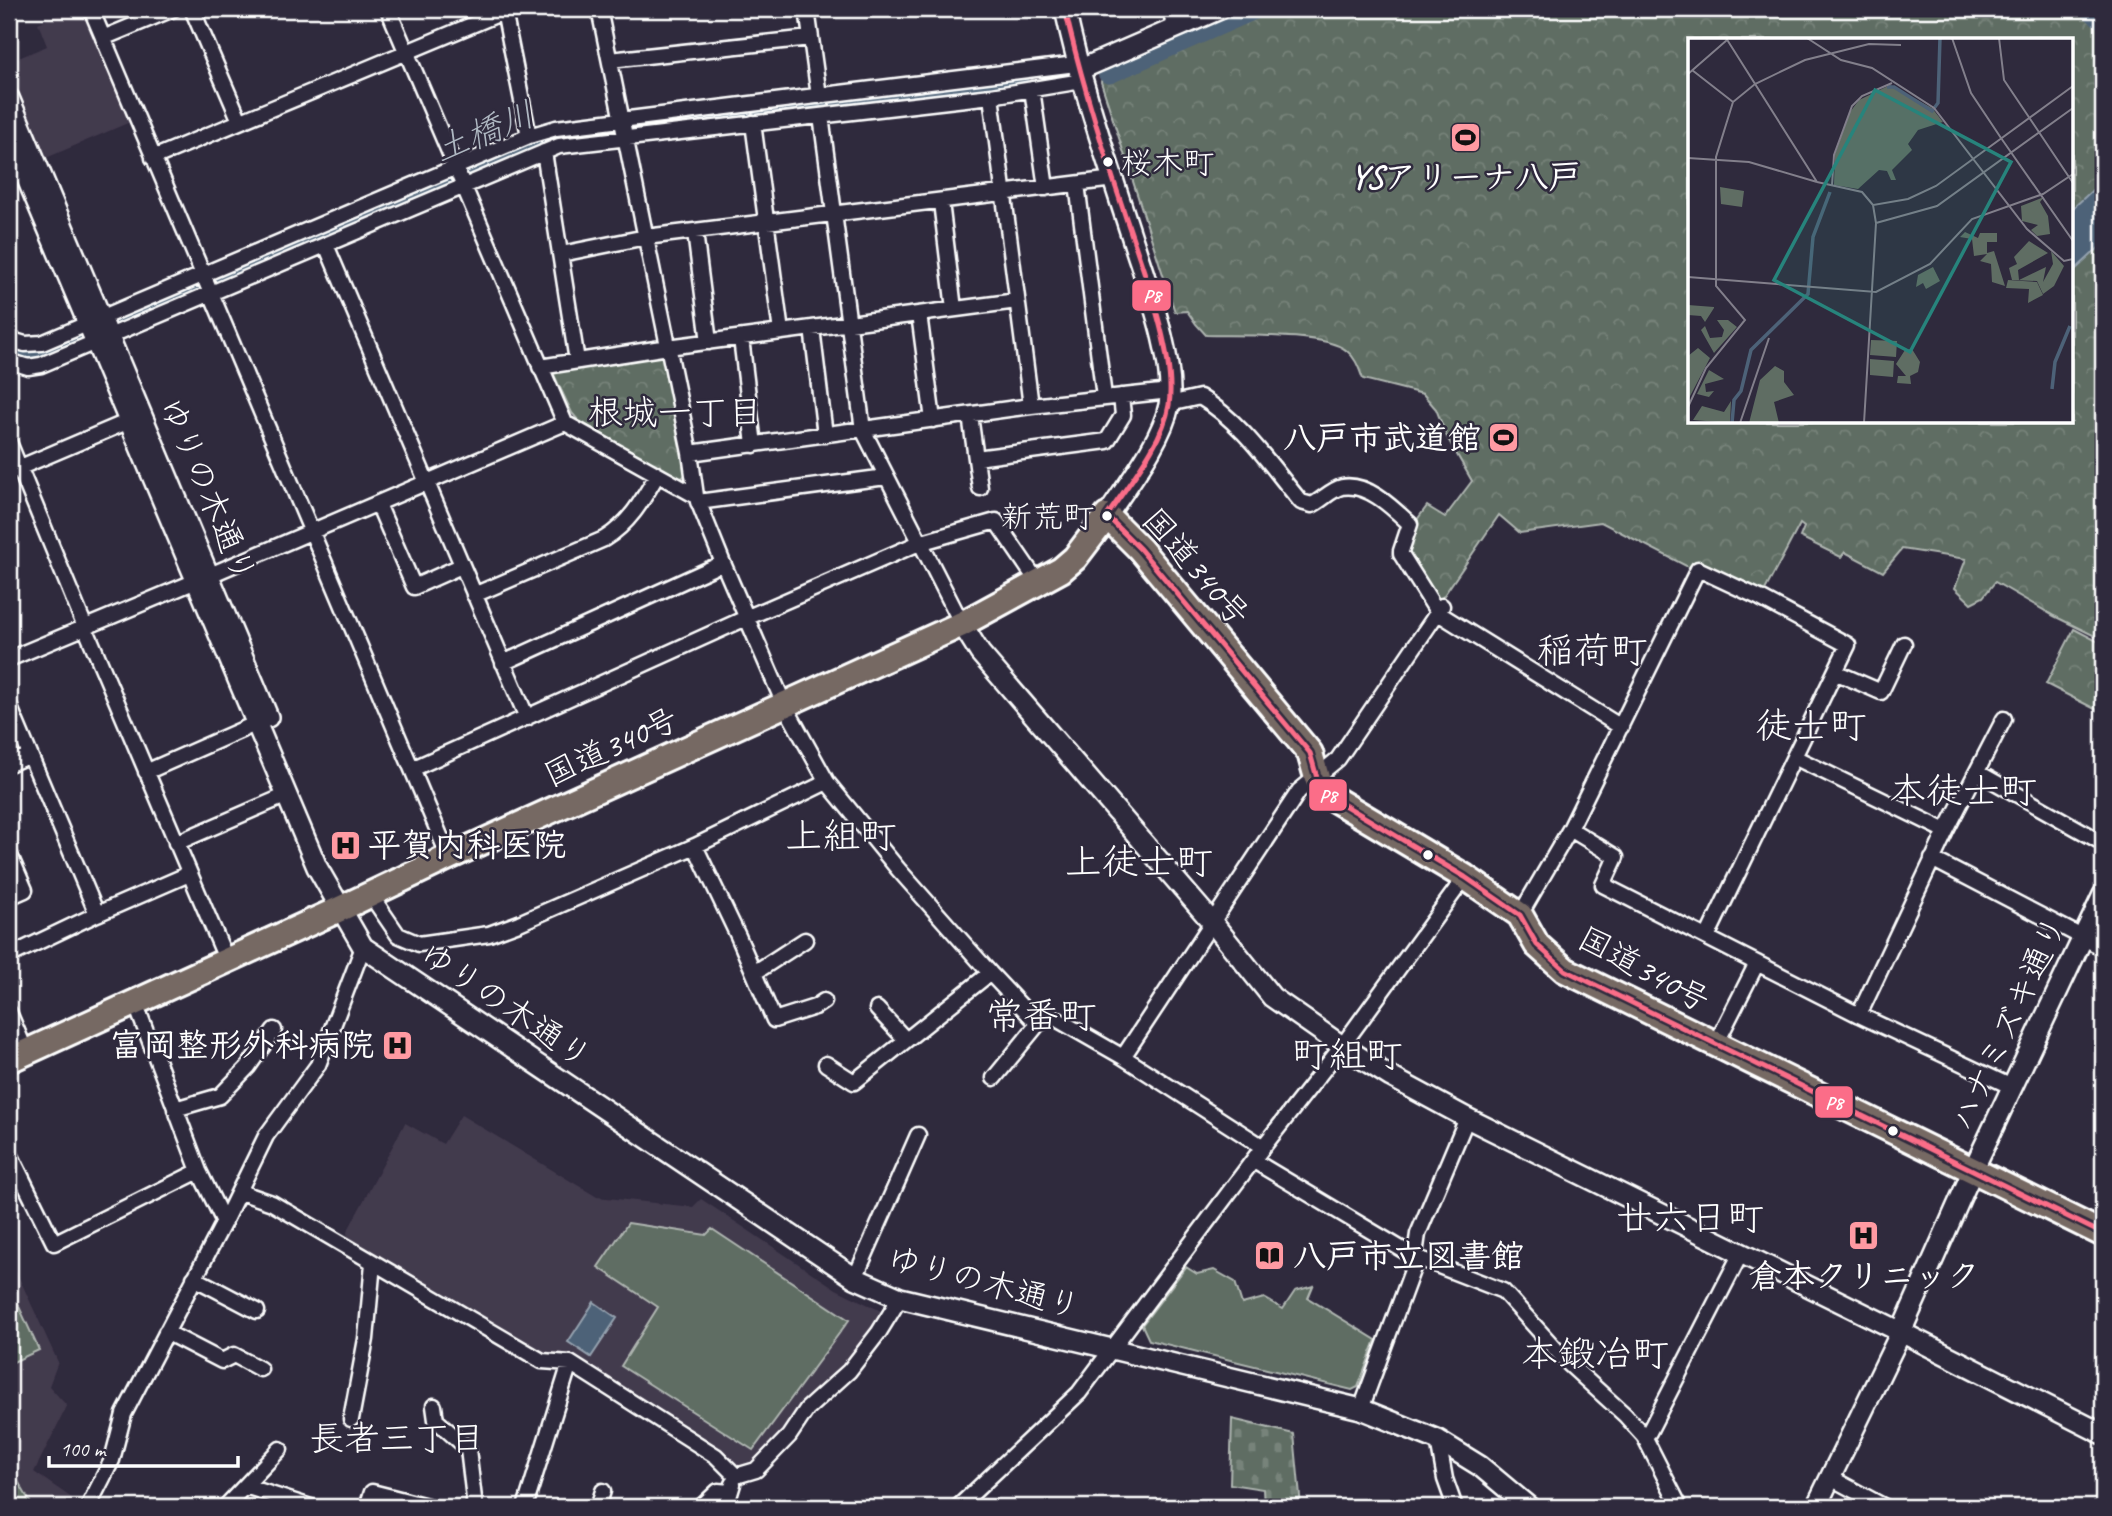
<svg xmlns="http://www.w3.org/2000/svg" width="2112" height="1516" font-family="Caveat,'Klee One',sans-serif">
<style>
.built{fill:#433a4e}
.green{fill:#5f6d63;stroke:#afb6b1;stroke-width:2}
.forest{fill:url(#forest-crowns);stroke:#afb6b1;stroke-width:2;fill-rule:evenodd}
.cemetery{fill:url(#cemetery-stones);stroke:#afb6b1;stroke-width:2}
.water{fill:#4d6278;stroke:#94a1ae;stroke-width:2}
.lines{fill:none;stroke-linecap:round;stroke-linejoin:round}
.river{stroke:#4d6278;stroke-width:23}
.street-casing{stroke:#fff;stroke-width:19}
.secondary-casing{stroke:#fff;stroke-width:24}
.highway-casing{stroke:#fff;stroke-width:30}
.street{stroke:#2f2a3d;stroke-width:14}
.secondary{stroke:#2f2a3d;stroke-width:19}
.highway{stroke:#766964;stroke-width:24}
.bus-1-casing{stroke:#2f2a3d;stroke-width:10}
.bus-1{stroke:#fb6d88;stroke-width:5}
.bus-dot{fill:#fff;stroke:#2f2a3d;stroke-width:2.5}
.labels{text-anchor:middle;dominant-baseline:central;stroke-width:5;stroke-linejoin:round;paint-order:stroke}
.bus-label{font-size:31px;fill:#fff;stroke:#2f2a3d;text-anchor:start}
.poi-label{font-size:33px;font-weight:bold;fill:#fff;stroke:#2f2a3d}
.street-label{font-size:33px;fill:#fff;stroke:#2f2a3d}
.water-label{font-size:35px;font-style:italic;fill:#afb8c2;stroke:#2f2a3d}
.neighbourhood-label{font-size:35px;fill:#fff;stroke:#2f2a3d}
.quarter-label{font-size:37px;fill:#fff;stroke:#2f2a3d}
.inset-river{fill:none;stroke:#4d6278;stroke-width:3.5}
.inset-road{fill:none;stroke:#827f8b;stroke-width:2}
.view{fill:#27847c;fill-opacity:0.15;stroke:#27847c;stroke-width:3.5}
.inset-edge{fill:none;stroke:#fff;stroke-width:3.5}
.line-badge{stroke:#2f2a3d;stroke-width:2.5}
.badge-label{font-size:19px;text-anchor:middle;font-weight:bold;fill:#fff}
</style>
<defs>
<pattern id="forest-crowns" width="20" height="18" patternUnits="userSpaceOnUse" patternTransform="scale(1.75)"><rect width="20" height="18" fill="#5f6d63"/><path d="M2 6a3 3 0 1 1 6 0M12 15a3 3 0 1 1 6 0" fill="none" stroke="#77837a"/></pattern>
<pattern id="cemetery-stones" width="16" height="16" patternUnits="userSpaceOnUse" patternTransform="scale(1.75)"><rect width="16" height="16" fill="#5f6d63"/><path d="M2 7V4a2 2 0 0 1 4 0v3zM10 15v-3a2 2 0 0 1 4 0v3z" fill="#77837a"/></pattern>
</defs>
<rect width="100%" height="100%" fill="#2f2a3d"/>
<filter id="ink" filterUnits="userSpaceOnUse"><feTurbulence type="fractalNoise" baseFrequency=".0143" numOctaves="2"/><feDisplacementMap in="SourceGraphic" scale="14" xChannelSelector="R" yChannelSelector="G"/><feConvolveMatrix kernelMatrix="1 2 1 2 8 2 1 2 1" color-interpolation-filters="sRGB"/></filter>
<g filter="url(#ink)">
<!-- built -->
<path class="built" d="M71,9H83L130,122L46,158L9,70V62L47,46L38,23Z
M461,1115L597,1197L693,1207L701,1199L836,1289L881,1311L883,1318L849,1365L787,1432L749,1469L737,1471L569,1358L537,1356L349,1243L347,1232L405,1123L443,1144Z
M9,1256L58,1362L49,1386L67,1406L34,1472L82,1505L80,1507H9Z"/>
<!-- green -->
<path class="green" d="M628,1223L706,1235L712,1229L849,1320L753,1450L621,1366L658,1307L598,1267Z
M1186,1267L1197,1274L1214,1270L1235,1282L1242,1304L1264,1298L1283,1309L1295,1291L1313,1286L1308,1298L1376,1340L1358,1387L1352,1390L1149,1340L1142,1325Z
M9,1285L39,1350L9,1364Z
M9,1466L33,1507H9Z"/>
<!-- forest -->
<path class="forest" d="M1242,9H2097L2103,14V640L2054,616L1995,582L1983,597L1971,603L1955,588L1966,559L1902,549L1883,572L1845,552L1841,557L1800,537L1804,527L1800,524L1762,596L1697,562L1692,569L1601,522L1520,533L1499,515L1440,601L1434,599L1404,554L1414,524L1427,506L1445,517L1472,481L1447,437L1436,409L1423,394L1363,379C1359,369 1356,358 1347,351C1325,332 1237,336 1206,335L1196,324L1187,311L1175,312L1101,82L1103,74L1113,68L1184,40L1185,34ZM1690,40H2072V422H1690Z
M659,355L663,356L687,474L680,479L578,420L572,413L554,375L556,370Z
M2074,629L2103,644V713L2046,684Z"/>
<!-- cemetery -->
<path class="cemetery" d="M1232,1419L1294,1434L1301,1507H1264L1263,1489L1230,1484Z"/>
<!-- water -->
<path class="water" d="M2099,184L2103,189V244L2076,269L2072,264V209Z
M594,1302L617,1318L591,1357L568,1342Z"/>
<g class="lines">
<!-- river -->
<path class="river" d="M2092,9L2103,18
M1109,72L1252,9
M9,351L34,360L204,286L551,140L569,136L1017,82"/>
<defs>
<path id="street" d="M91,9L449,857
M192,9L240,121
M388,9L565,423
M599,9L690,453L696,496L723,563L784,704L827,782L898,869L990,973L1038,1024L1053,1017L1123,1057L1263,1147
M807,9L819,96
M1172,9L1173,29
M504,11L529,136
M103,38L173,9
M610,60L810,38
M1032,89L1046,188
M991,96L1031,406
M821,116L863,430L962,624
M753,123L781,332
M544,152L577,361
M153,158L510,9
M1077,184L1104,397
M941,202L954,309
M695,232L709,342
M326,245L527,718
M561,254L646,237L1114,179
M919,314L933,420
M812,328L825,435
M741,338L754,445
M9,339L25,344L42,343L529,136L556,128L1076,64
M9,361L28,367L41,365L559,146L991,96L1082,81
M540,367L668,347L1017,301
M1169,404L1200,397C1242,422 1270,465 1301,502L1312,505C1322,500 1332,489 1342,487C1367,482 1393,508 1410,524L1401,551V554L1438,613L1621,727
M970,415L980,488
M9,442L85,627L227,961
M690,453L1031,406L1170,391
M976,458L1107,441L1123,415L1121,396
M9,472L129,421
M698,502L886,477
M378,504L414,587L461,566
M474,595L604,539C630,523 642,501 657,475
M9,659L196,581L565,423L696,496
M503,663L723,563
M1835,672L1881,692L1904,644
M9,705L97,914
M1794,757L1946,831
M9,764L30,755
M412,769L746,618L919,543L996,521L1039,584
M146,772L264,720
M1977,772L2103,843
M1570,829L1616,857L1603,885L1859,1015L2012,1087
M176,843L287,795
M695,846L738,936L774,1020L815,1007L824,1001
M9,853L25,890L9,897
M1932,859L2103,948
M370,894L398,935L419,944L489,934L519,923L695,846L827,782
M1520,915L1570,829L1698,569L1760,598L1848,645L1707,937
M9,956L97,914L189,874
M754,973L805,940
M135,1002L199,1171L224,1222
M877,1009L906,1040
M9,1012L26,1052
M1859,1015L1946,831L2004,719
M1716,1044L1757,963
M1123,1057L1299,791L1338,759L1442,606
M826,1064L854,1082L990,973
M994,1078L1038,1024
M175,1109L220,1096L248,1067L274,1030
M9,1152L54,1243L199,1171
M1254,1161L1413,1256L1503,1291L1569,1364L1625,1415L1644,1436L1680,1507
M240,1192L272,1203L542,1361L570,1363L716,1456L736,1476
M194,1278L257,1311
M855,1278L918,1135
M166,1332L222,1361L234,1355L260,1369
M434,1406L436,1420L468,1449L475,1507
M1361,1409L1413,1268L1418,1234L1467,1118
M351,1419L366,1339L373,1263
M1644,1436L1649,1432L1741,1253
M1438,1440L1445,1479L1455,1507
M736,1476L756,1470L789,1436L807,1409L849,1371L879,1332L900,1298
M1831,1478L1885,1507
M245,1486L311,1507
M804,1506L805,1507
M88,1507L112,1460L124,1414L224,1222L266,1136L318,1065L363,947
M225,1507L280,1449
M367,1507L372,1492L431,1507
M525,1507L570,1363
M598,1507L603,1491
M701,1507L718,1491L730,1492
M726,1507L733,1484
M958,1507L1079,1393L1263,1147L1342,1046L1465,877"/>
<path id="secondary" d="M1065,9C1082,89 1109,166 1134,244C1147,285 1176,363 1169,405C1162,441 1127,485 1107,516
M1079,70L1220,9
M9,98L268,717
M9,136L317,867L363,947L855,1278L900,1298L1361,1409L1438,1440L1480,1466L1529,1507
M962,624L980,653L1212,922L1272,997L1342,1046L1391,1077L1467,1118L1901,1332L2103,1434
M1816,1507L1901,1332L1973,1170L2103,895"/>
<path id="highway" d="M9,1060L342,908L449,857L962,624L1061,570L1075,558L1107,516L1140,549L1310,753L1317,778L1324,793L1465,877L1520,915L1537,945L1565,970L2103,1234"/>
</defs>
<!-- street casing -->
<use href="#street" class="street-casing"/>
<!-- secondary casing -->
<use href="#secondary" class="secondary-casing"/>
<!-- highway casing -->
<use href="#highway" class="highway-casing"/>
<!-- street -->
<use href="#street" class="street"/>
<!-- secondary -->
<use href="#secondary" class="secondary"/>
<!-- highway -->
<use href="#highway" class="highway"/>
<defs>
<path id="bus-1" d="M1065,9C1080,77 1101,143 1123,209C1139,259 1177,354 1169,405C1163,443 1128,484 1107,516L1140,549L1310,753L1317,778L1324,793L1465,877L1520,915L1537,945L1565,970L2103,1234"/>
</defs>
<!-- bus-1 casing -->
<use href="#bus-1" class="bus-1-casing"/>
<!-- bus-1 -->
<use href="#bus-1" class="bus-1"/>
</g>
</g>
<!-- icons -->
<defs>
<symbol id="stadium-square" viewBox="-11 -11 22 22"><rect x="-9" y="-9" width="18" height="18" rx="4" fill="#ff9aa2" stroke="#2f2a3d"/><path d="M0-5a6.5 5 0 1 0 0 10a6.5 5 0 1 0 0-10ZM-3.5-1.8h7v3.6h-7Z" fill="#111"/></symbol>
<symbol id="hospital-square" viewBox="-11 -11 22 22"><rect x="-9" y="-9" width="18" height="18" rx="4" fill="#ff9aa2" stroke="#2f2a3d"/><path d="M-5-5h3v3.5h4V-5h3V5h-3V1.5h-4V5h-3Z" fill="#111"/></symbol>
<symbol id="library-square" viewBox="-11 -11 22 22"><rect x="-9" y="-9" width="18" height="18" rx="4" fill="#ff9aa2" stroke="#2f2a3d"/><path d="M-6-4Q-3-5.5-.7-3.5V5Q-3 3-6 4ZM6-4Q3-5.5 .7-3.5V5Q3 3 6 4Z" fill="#111"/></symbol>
</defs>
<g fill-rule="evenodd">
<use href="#stadium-square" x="1448" y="120" width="35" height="35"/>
<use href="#stadium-square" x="1486" y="420" width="35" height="35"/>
<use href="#hospital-square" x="328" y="828" width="35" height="35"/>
<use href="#hospital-square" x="380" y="1028" width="35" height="35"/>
<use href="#hospital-square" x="1846" y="1218" width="35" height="35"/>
<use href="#library-square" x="1252" y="1238" width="35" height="35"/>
</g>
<!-- markers -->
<g class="bus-dot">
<circle cx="1108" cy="162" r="6"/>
<circle cx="1107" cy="516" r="6"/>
<circle cx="1428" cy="855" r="6"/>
<circle cx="1893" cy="1131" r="6"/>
</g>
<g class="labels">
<!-- bus labels -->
<g class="bus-label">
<text x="1121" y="162">桜木町</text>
<text x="1094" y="516" text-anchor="end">新荒町</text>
</g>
<!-- poi labels -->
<g class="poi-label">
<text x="1466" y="177">YSアリーナ八戸</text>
<text x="1481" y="438" text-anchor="end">八戸市武道館</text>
<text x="368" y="845" text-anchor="start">平賀内科医院</text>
<text x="374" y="1045" text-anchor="end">富岡整形外科病院</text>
<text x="1293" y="1256" text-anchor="start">八戸市立図書館</text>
<text x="1864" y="1276">倉本クリニック</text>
</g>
<!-- street labels -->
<g class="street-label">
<text transform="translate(208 490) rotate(67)">ゆりの木通り</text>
<text transform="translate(1196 567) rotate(49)">国道340号</text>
<text transform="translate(611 747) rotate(-25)">国道340号</text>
<text transform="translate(1644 969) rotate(28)">国道340号</text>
<text transform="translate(506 1005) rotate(34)">ゆりの木通り</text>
<text transform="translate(2008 1023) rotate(-65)">ハナミズキ通り</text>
<text transform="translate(984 1282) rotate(15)">ゆりの木通り</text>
</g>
<!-- water labels -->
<g class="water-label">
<text transform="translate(484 132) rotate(-22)">土橋川</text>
</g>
<!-- neighbourhood labels -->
<g class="neighbourhood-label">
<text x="675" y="412">根城一丁目</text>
<text x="397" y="1438">長者三丁目</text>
</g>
<!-- quarter labels -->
<g class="quarter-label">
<text x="1592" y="650">稲荷町</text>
<text x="1811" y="725">徒士町</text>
<text x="1963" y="790">本徒士町</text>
<text x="841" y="835">上組町</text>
<text x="1139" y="861">上徒士町</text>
<text x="1041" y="1015">常番町</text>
<text x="1347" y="1054">町組町</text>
<text x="1690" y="1217">廿六日町</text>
<text x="1595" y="1353">本鍛冶町</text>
</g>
</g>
<!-- overview -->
<g transform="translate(1688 38)">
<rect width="385" height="385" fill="#2f2a3d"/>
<path d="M32,149L56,153L54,169L33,166ZM245,229L252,243L238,251L235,245L228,249L230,237ZM183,302L209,303L208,319L182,317ZM217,312L224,311L232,324L230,334L222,338L223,346L209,345L210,338H218L208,326ZM182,321L206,323L205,339L182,337Z" fill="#5f6d63"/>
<path d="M202,47L244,70L255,84L230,92L220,106L224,112L204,132L208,142H203L199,133L191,132L170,151L146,147L147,116L162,74L171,62ZM356,159L352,164L360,178L362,196L349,198L343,192L350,187L334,183L333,168ZM341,203L360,215L330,232L331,242L358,229L355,244L365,226L363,213L376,228L366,248L355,256L349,243L324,242L321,230L329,226L326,219ZM0,267L26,269V270L17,284L13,278L0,277ZM29,282H40L49,289L26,315L13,292L17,288L22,300L34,299L36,292ZM10,310L22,320L0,362V318ZM87,328L96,333V344L106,357L86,364L91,385H61L72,342ZM21,332L36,341L17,346L18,354L26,353L21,359L9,356ZM43,363L42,385L5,382L14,368L36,374Z" fill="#5f6d63"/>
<path d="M277,194L290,200L292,195H309V204H299V215L306,213L317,248L304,244L303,226L292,223L299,216L286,218L284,201L272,199ZM320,242L349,244L355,257L340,265L341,251L318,250Z" fill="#5f6d63"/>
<path class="inset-river" d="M199,49H206L244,73L250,65L252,0M364,351L367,324L382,288M44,385L46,362L53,353L63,312L120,256L125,199L142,154"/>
<path class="inset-road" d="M38,0L129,144M119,0L153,22L184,30L246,70L339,191L376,223L385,221M264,0L283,55L313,100M311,0L316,42L385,145M4,32L45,64M0,36L39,2M313,100L385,203M0,120L61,124L129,144M129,144L174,154L185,167M144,147L146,117L164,68L174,58L204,45M188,185L249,168L385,70M0,239L188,254L242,226L284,181L355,156L385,136M0,369L18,330L57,282L28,248V119L45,64L67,46L117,22L181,6L213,7M52,385L81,300M176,385L188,185L185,167L220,161L248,148L385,48"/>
<path class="view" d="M187,52L323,124L222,314L86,242Z"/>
<rect width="385" height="385" class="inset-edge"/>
</g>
<g class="line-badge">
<rect x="1131" y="279" width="41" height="33" rx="7" fill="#fb6d88"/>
<rect x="1308" y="778" width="40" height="34" rx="7" fill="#fb6d88"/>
<rect x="1814" y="1085" width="40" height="34" rx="7" fill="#fb6d88"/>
</g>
<g class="badge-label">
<text x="1152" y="302">P8</text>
<text x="1328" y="802">P8</text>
<text x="1834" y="1109">P8</text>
</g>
<!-- margin -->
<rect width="2112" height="1516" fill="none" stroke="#2f2a3d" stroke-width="35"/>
<rect x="18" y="18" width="2077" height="1481" fill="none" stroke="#fff" stroke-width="2.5" filter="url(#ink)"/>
<!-- scale -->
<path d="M49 1456v10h189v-10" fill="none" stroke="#ffffff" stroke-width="3.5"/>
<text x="60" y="1456" font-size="21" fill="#ffffff" stroke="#2f2a3d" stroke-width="5" paint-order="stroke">100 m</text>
</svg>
